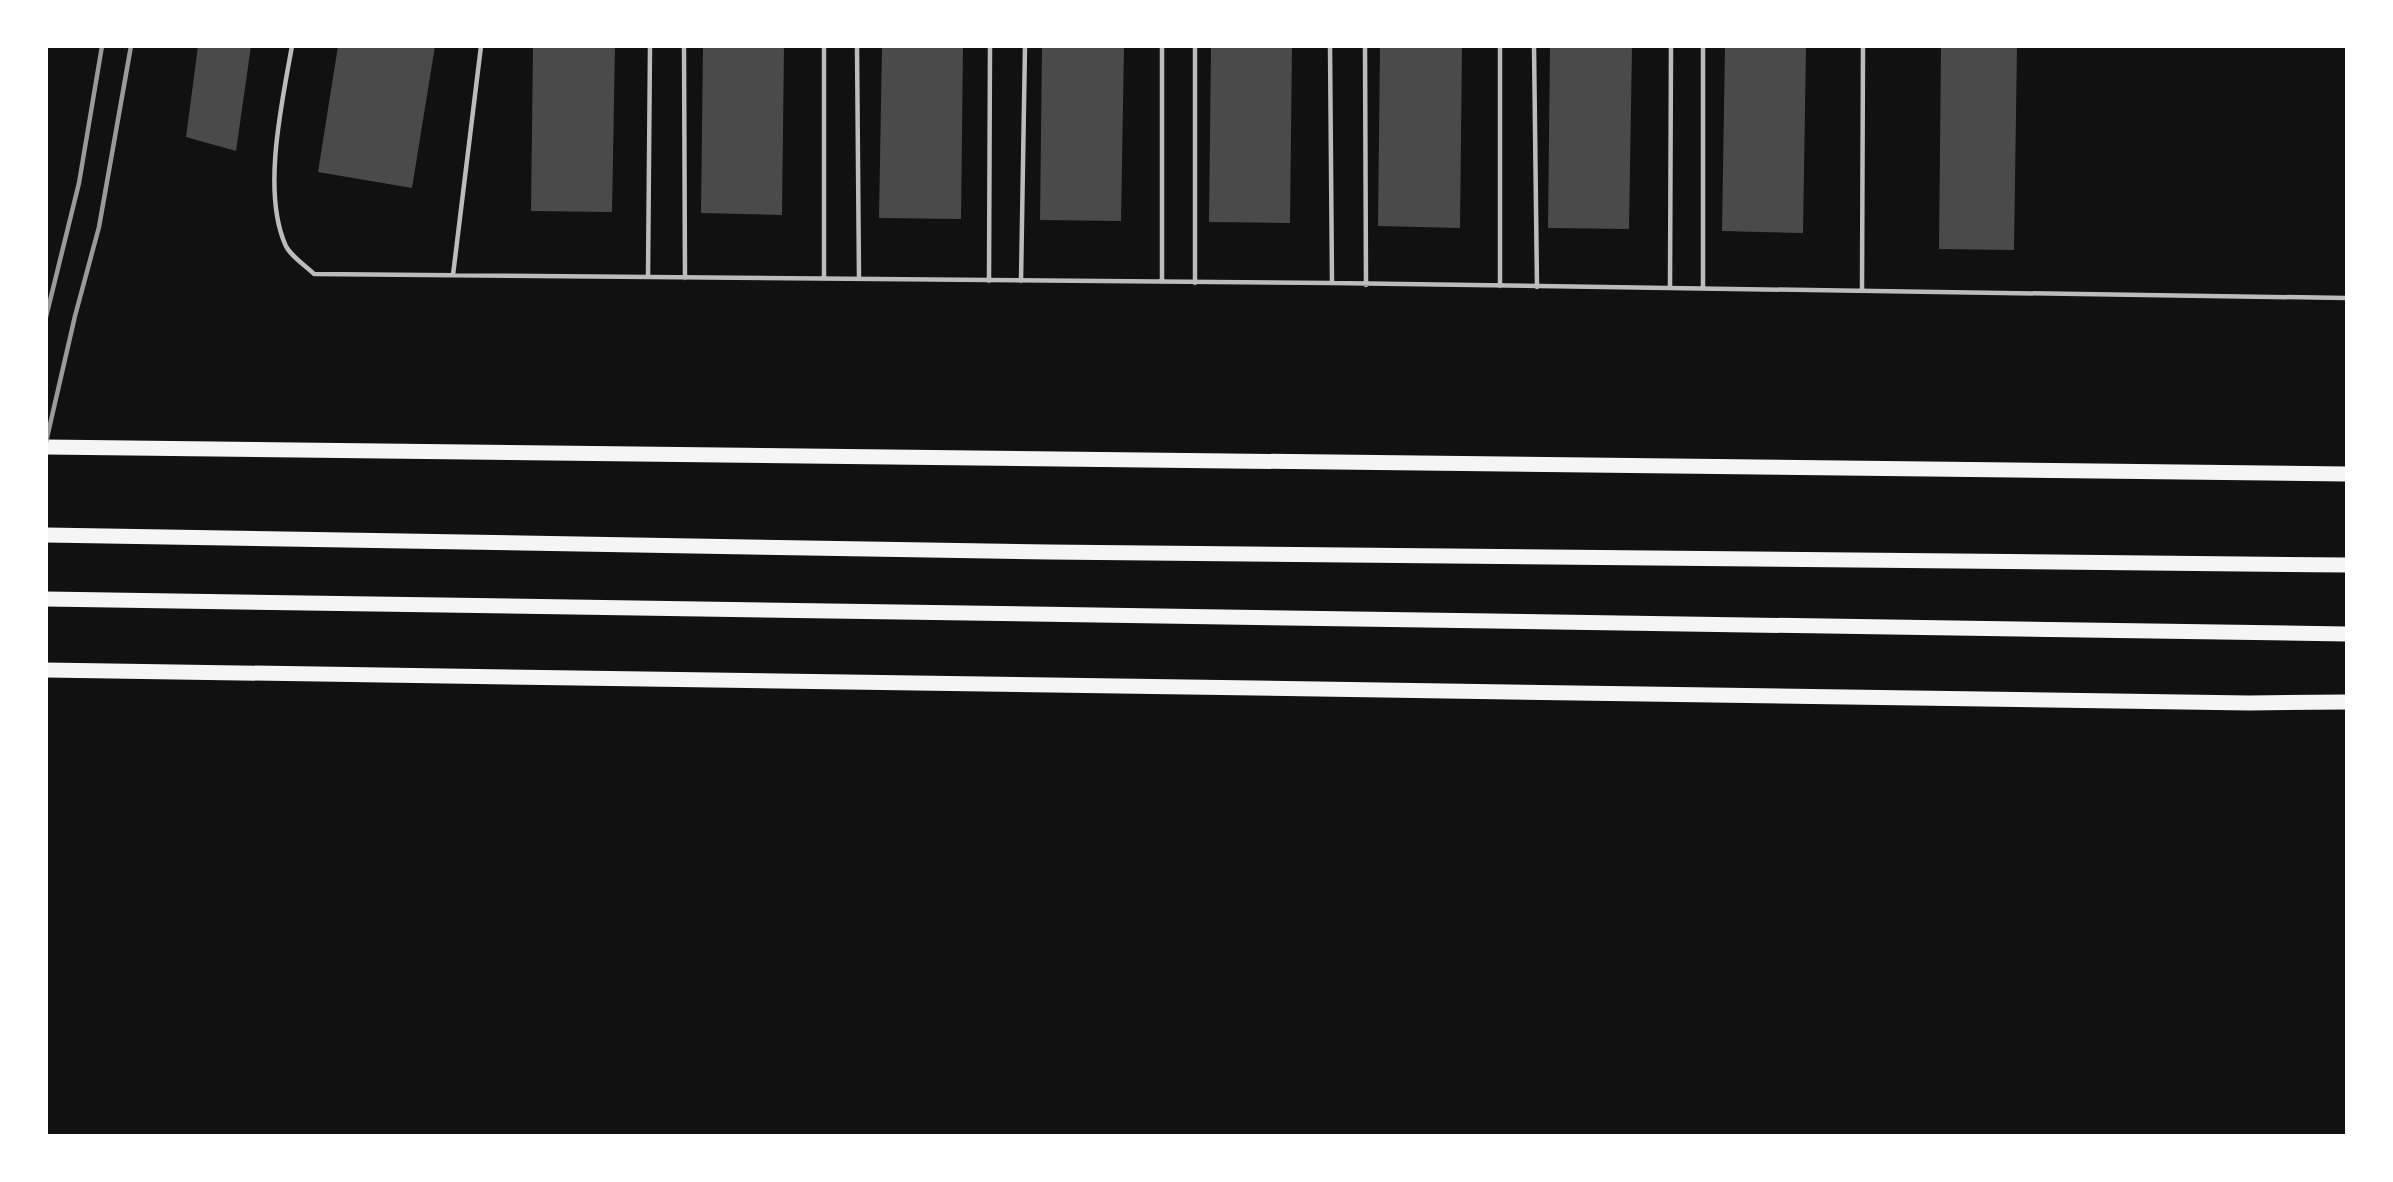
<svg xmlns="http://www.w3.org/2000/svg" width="2393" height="1182" font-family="'Fira Sans',sans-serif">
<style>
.building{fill:#4a4a4a}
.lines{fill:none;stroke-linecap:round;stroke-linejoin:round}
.service{stroke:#bcbcbc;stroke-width:4.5}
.primary{stroke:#f5f5f5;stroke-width:15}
.rail{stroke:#9a9a9a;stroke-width:4.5}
</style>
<rect width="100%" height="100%" fill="#111"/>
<!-- building -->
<path class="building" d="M198,46H251L236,151L186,137Z
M338,46H435L412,188L318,172Z
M533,46H615L612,212L531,211Z
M703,46H784L782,215L701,213Z
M882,46H963L961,219L879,218Z
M1042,46H1124L1121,221L1040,220Z
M1211,46H1292L1290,223L1209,222Z
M1380,46H1462L1460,228L1378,226Z
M1550,46H1632L1629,229L1548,228Z
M1725,46H1806L1803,233L1722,231Z
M1941,46H2017L2014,250L1939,249Z"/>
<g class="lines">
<!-- service -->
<path class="service" d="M292,46C282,102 262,191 285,244C289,255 305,265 314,274L1332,283L2346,298
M684,46L685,278
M857,46L859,279
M1162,46V282
M1330,46L1332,283
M1365,46L1366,285
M1534,46L1537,287
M453,275L481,46
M648,277L650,46
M824,279V46
M989,281L990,46
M1021,281L1025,46
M1195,283V46
M1500,286V46
M1670,288L1671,46
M1703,288V46
M1862,290L1863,46"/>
<!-- primary -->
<path class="primary" d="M46,447L2346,474
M46,535L1049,552L2346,565
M46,599L2346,634
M46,670L2249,703L2346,702"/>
<!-- rail -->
<path class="rail" d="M46,317L79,183L102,46
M46,442L75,316L99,227L131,46"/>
</g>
<!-- border -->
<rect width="2393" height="1182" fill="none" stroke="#ffffff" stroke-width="96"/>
</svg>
